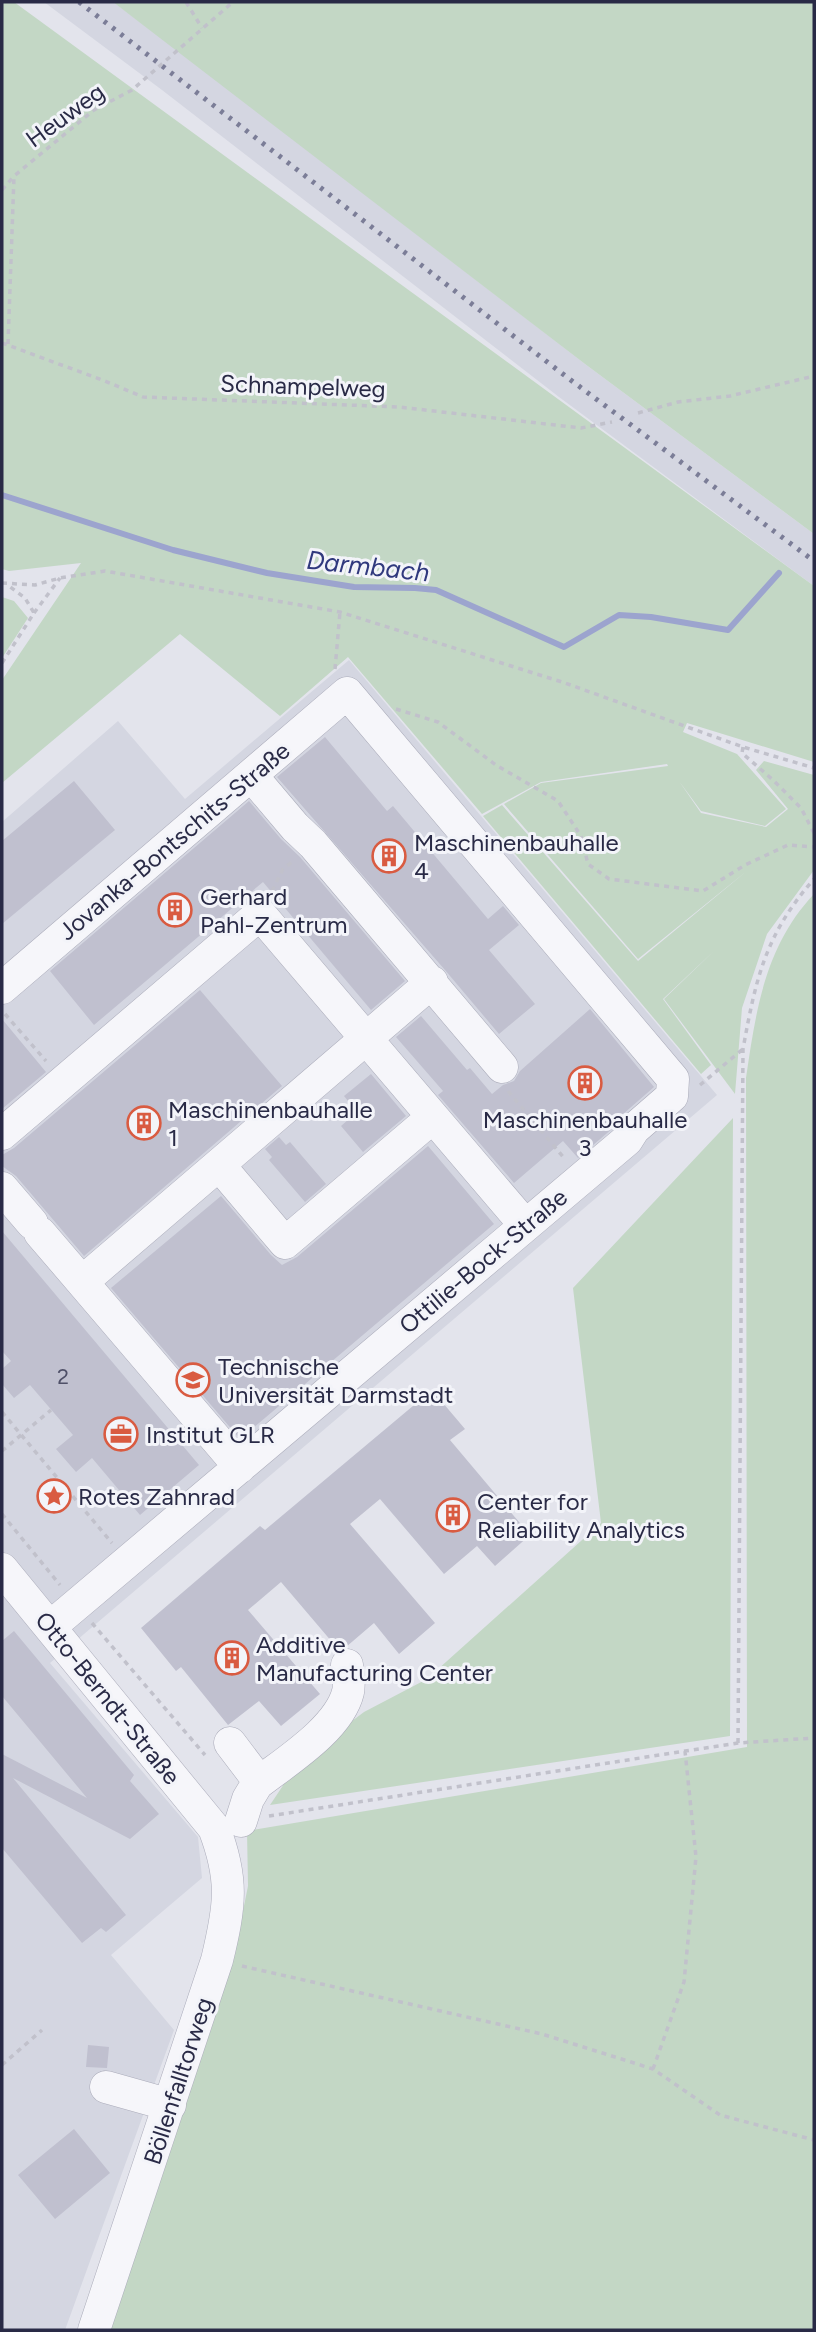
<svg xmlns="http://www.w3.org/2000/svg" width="816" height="2332" font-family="Figtree,sans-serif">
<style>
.built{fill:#d4d6e1}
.green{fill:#c3d7c5}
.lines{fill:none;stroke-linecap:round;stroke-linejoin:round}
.stream{stroke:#9ca4ce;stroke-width:6}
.building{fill:#c0c0cf}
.minor-casing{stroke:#abacba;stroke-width:33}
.path{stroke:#c1c1cb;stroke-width:3.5;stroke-dasharray:5 5;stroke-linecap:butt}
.minor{stroke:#f6f6fa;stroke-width:32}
.rail{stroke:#7b7d97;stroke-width:5;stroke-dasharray:3.5 7;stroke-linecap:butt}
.labels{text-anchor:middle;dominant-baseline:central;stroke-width:6;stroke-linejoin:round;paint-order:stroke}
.number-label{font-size:21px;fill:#4f5068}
.street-label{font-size:24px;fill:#292a46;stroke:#f3f4f9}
.poi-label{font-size:24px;fill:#292a46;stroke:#f3f4f9;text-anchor:start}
.water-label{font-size:26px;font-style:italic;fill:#30397d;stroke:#f3f4f9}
</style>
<rect width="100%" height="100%" fill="#e3e4ec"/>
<!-- built -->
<path class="built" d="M44,2H113L187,57L585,364L814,534V586L559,397L162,90Z
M349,660L717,1095L50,1663L198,1837L202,1878L111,1955L174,2030L65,2330H2V822L118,721L185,799Z"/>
<!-- green -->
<path class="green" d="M2,2H14L814,586V762L687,723L683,732L737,754L786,809L765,826L701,811L679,781L701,813L766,827L788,809L756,770L764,761L814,775V870L767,934L742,1008L735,1094L664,999L716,949L663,999L711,1065L701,1074L483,816L502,805L638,961L748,870L638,959L504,804L541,783L668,766L667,764L541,782L482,814L348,657L280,716L180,634L2,783V680L81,563L9,571L2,569Z
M113,2H814V534L585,364Z
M2,597L14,601L28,618L2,658Z
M814,894V2330H110L234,1955L248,1886L247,1831L747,1747L746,1078C756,1010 765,946 814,894Z
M733,1118L730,1736L270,1805L286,1781L321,1755L348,1724L364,1712L427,1679L601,1523L573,1288Z"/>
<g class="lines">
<!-- stream -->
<path class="stream" d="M2,495L173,550L267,573L354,587L415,588L436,590L564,647L619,615L651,617L728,630L779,573"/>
</g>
<!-- building -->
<path class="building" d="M325,737L387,811L393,806L488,919L503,906L519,925L489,950L535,1004L499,1034L445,970L277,777Z
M74,781L115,830L2,924V841Z
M249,801L281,839L300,857L405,981L371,1010L263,882L94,1025L50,971Z
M200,990L282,1086L84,1256L16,1176L2,1166V1155L14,1148Z
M590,1009L654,1087L622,1115L613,1128L578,1158L563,1141L514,1183L438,1095L443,1091L396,1037L421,1016L467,1070L470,1068L492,1094L503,1085L514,1081L520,1071Z
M2,1019L46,1072L2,1109Z
M371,1074L406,1116L363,1152L341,1126L357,1112L344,1096Z
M279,1137L286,1145L290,1142L326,1184L305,1202L269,1160L272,1157L265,1149Z
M428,1146L494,1224L240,1439L111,1288L221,1196L271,1255L282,1265L297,1257Z
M2,1231L199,1465L140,1515L92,1458L76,1472L56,1449L73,1435L30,1385L14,1398L2,1384V1369L11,1361L2,1351Z
M432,1390L465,1429L450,1440L530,1535L495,1566L477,1546L444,1574L380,1499L350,1524L435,1623L399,1654L374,1623L346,1647L338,1649L281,1582L248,1610L320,1694L281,1726L259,1701L228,1725L181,1667L176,1671L141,1628L260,1526L265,1530Z
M14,1631L134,1775L130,1781L159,1814L130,1839L13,1778L126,1915L106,1932L101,1928L82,1943L2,1848V1754L87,1798L2,1696V1641Z
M88,2045L109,2047L107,2068L86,2067Z
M74,2129L110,2173L55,2219L18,2175Z"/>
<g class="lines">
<defs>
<path id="minor" d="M251,775L295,827L313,844L502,1067
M2,988L347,693L673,1079L672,1096L634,1129L627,1140L50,1627
M2,1134L260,914L525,1225
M219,1165L285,1243L433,1117
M2,1188L32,1223
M40,1233L82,1282
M240,1467L82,1282L432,982
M2,1569L214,1828C234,1880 230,1906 217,1960L94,2330
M230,1743L255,1776L257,1784L248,1799L241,1821
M257,1784C285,1762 339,1729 348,1692C350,1684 348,1674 347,1665
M106,2087L170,2105"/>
</defs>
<!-- minor casing -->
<use href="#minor" class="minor-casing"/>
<!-- path -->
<path class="path" d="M186,2L202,28
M2,190L14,176
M2,343L105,381L143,397L399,407L581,428L612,422
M8,344L14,176L94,110L132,90L233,2
M638,413L678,402L730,396L814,376
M2,583L35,585L60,578L105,571L340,612L565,683L743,747L814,768
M34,613L60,578
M2,663L34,613L25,598L9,586
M335,669L340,612
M396,709L438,722L496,765L558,801L581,836L588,864L609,879L703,891L745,865L788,845L814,847
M743,747L742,753L773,780L801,808L814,833
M272,891L283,869L293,861
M5,1014L46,1061
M700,1085L743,1049
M508,1091L564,1158
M2,1412L112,1543
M2,1451L51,1410
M2,1514L60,1585
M92,1623L205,1755
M738,1743L743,1049C756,978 765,935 814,879
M269,1816L685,1751L738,1743L814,1738
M242,1966L542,2034L653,2069L720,2115L814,2140
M2,2065L42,2030
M653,2069L684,1982L696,1857L685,1751"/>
<!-- minor -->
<use href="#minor" class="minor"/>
<!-- rail -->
<path class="rail" d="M79,2L572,381L814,561"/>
</g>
<!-- icons -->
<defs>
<symbol id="building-ring" viewBox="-11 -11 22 22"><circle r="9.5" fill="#f3f4f9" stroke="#d95b41" stroke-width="1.5"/><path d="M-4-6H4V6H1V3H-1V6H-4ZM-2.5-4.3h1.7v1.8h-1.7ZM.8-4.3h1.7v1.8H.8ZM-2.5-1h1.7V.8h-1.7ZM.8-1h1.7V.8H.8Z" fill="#d95b41"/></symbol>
<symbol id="university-ring" viewBox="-11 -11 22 22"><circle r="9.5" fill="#f3f4f9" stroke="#d95b41" stroke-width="1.5"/><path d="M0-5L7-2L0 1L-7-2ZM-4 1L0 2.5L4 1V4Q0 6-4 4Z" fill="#d95b41"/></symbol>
<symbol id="office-ring" viewBox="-11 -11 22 22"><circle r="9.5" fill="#f3f4f9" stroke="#d95b41" stroke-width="1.5"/><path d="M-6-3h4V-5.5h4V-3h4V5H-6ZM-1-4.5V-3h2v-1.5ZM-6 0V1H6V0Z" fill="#d95b41"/></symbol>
<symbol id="sight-ring" viewBox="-11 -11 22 22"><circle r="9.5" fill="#f3f4f9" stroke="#d95b41" stroke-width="1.5"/><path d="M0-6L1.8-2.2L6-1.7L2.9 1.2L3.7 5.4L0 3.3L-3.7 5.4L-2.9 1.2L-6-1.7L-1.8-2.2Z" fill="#d95b41"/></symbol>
</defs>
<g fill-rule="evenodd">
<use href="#building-ring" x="370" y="837" width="38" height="38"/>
<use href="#building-ring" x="156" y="891" width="38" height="38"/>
<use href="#building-ring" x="566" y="1064" width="38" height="38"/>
<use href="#building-ring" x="125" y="1104" width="38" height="38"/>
<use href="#university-ring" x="174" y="1361" width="38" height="38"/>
<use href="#office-ring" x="102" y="1415" width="38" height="38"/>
<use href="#sight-ring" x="35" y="1477" width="38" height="38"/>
<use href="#building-ring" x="434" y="1496" width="38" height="38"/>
<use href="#building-ring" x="213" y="1639" width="38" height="38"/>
</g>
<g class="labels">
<!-- number labels -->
<g class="number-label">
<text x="63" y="1376">2</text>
</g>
<!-- street labels -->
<g class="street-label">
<text transform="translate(65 115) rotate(-36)">Heuweg</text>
<text transform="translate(303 386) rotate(2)">Schnampelweg</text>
<text transform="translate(174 841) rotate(-40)">Jovanka-Bontschits-Straße</text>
<text transform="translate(483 1261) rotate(-40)">Ottilie-Bock-Straße</text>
<text transform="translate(108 1698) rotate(51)">Otto-Berndt-Straße</text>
<text transform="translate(178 2081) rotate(-72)">Böllenfalltorweg</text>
</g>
<!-- poi labels -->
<g class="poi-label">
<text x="414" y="842">Maschinenbauhalle<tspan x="414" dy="28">4</tspan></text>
<text x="200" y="896">Gerhard<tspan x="200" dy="28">Pahl-Zentrum</tspan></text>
<text x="168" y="1109">Maschinenbauhalle<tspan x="168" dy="28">1</tspan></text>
<text x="585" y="1119" text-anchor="middle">Maschinenbauhalle<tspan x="585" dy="28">3</tspan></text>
<text x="218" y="1366">Technische<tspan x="218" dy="28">Universität Darmstadt</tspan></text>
<text x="146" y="1434">Institut GLR</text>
<text x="78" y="1496">Rotes Zahnrad</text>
<text x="477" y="1501">Center for<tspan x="477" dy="28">Reliability Analytics</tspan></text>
<text x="256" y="1644">Additive<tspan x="256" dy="28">Manufacturing Center</tspan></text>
</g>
<!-- water labels -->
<g class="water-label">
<text transform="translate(368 566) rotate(6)">Darmbach</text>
</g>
</g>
<!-- border -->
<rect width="816" height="2332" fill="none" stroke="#292a46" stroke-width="7"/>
</svg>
